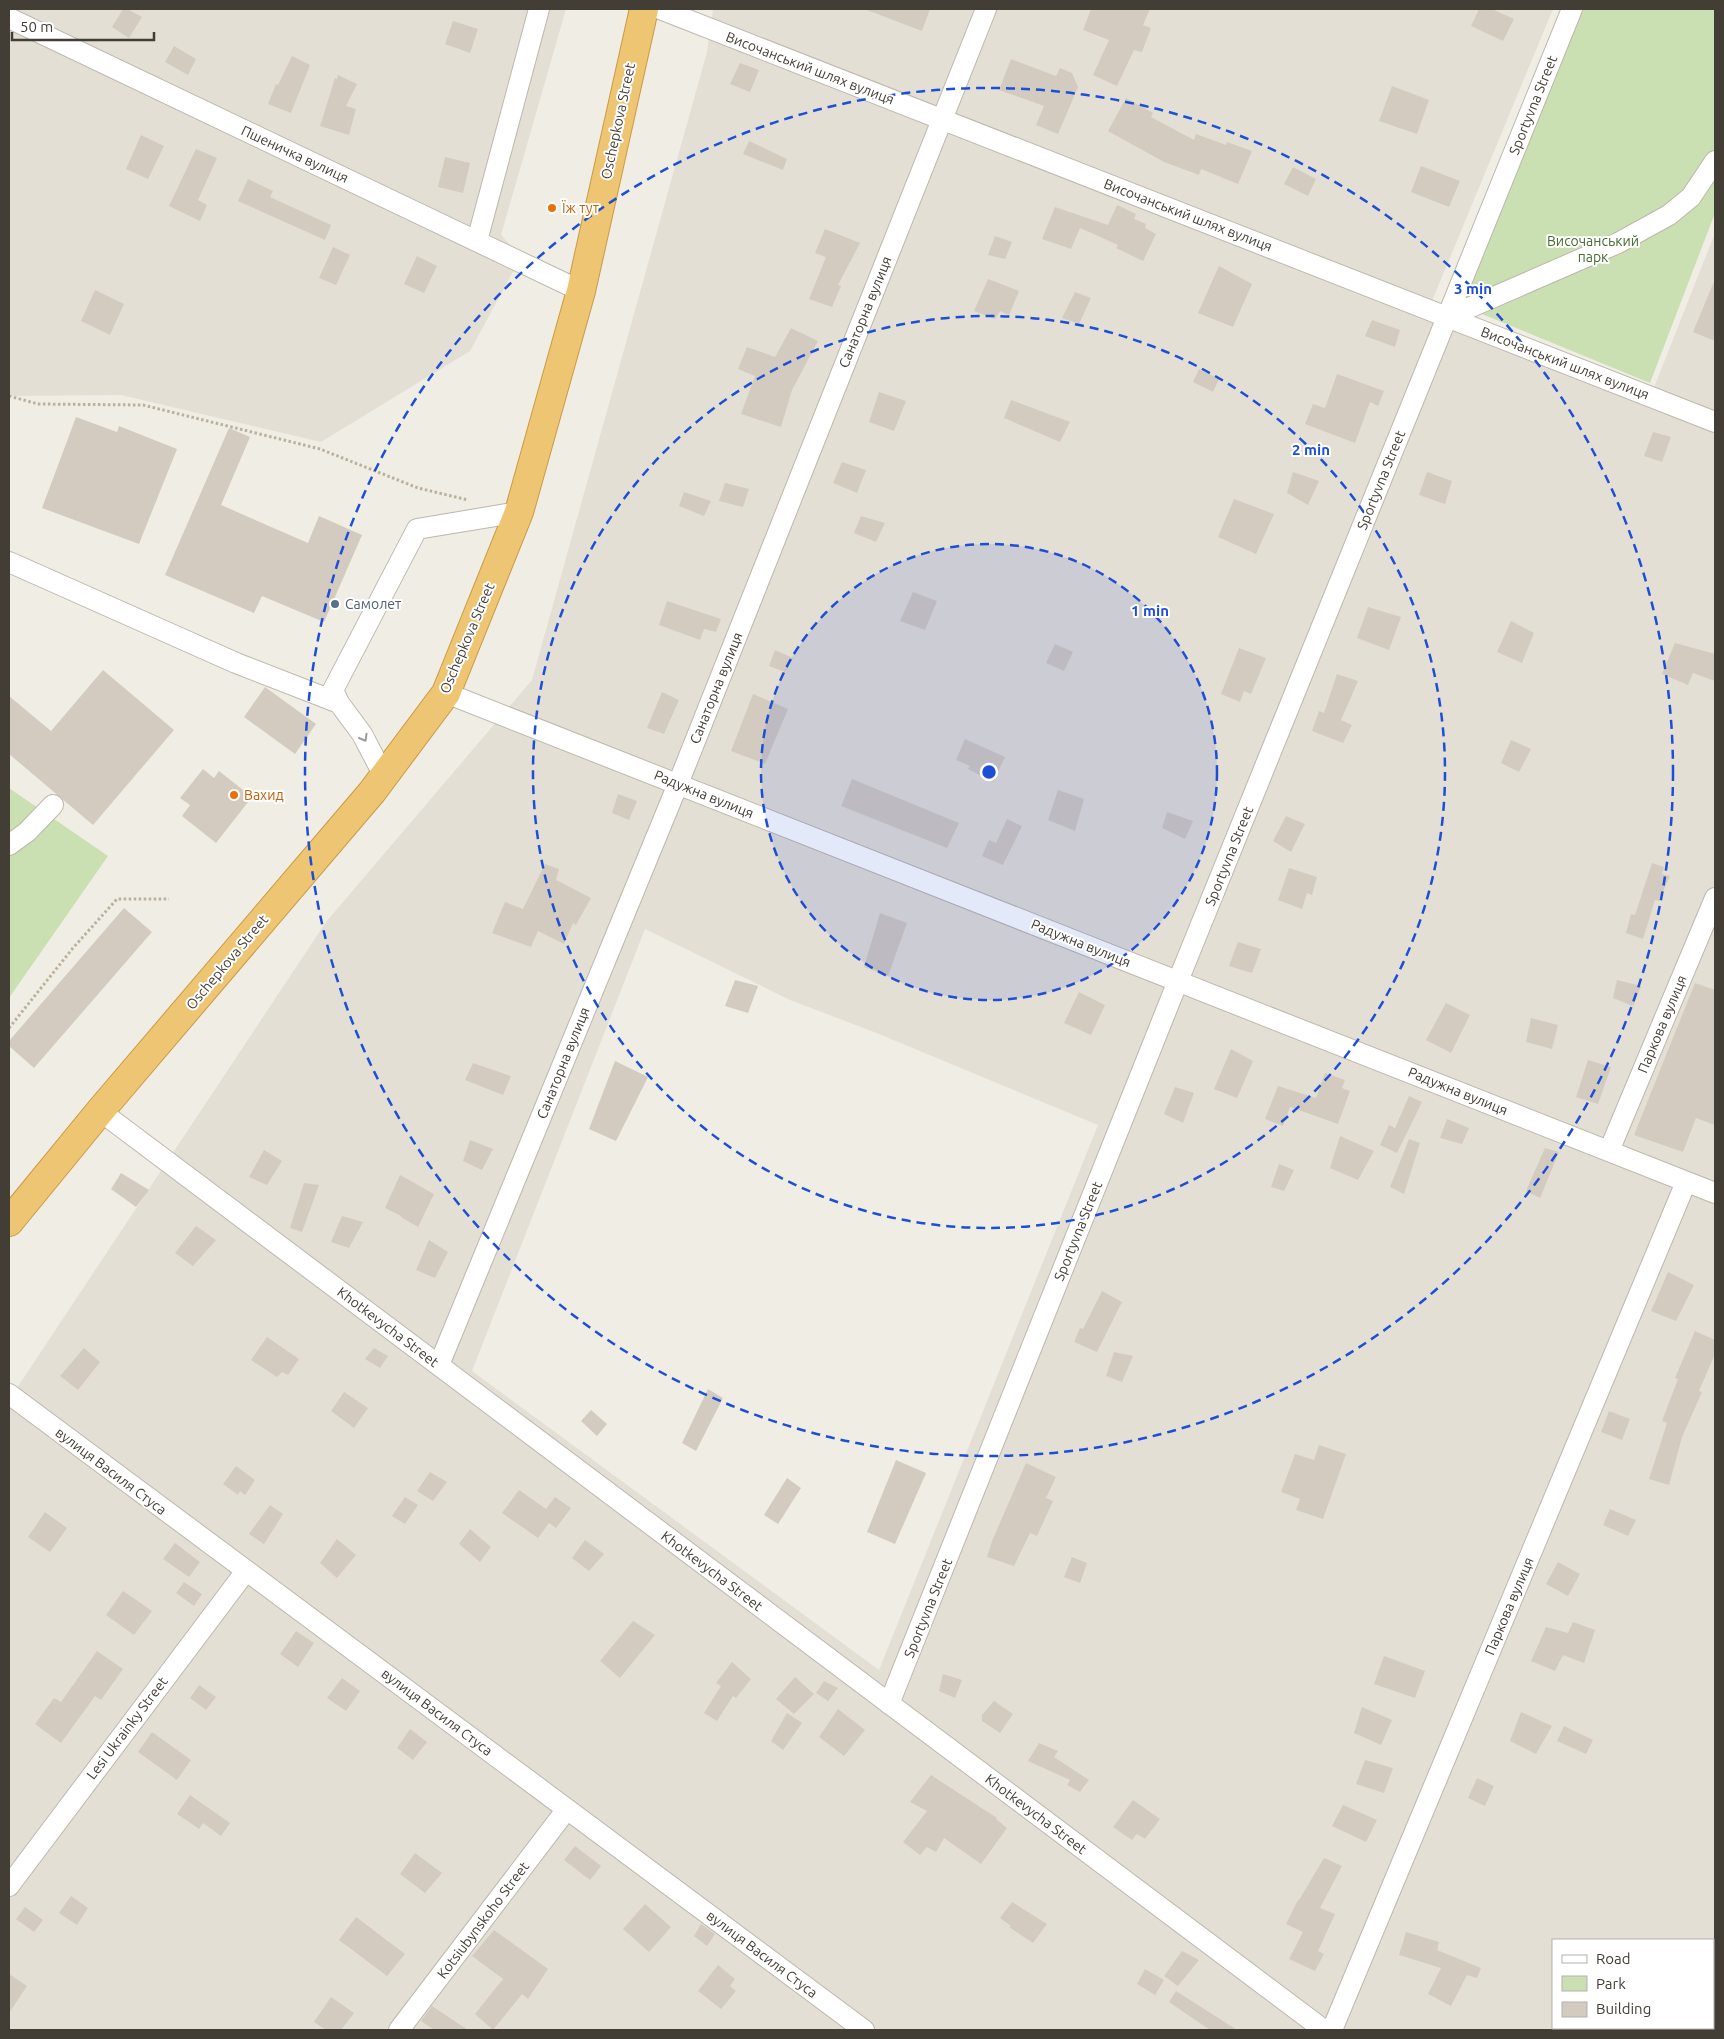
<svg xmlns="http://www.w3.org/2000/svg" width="1724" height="2039" font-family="Ubuntu,sans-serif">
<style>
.residential{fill:#e4dfd4;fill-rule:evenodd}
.green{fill:#cbe0b2}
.building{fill:#d3cbbf}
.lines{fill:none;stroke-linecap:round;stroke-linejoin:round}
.minor-casing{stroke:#bdb7ac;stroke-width:22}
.highway-casing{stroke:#cb9a45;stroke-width:30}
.path{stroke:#bbb09c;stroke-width:3;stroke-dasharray:2.5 2.5;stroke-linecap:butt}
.minor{stroke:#fff;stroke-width:20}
.highway{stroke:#edc573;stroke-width:28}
.oneway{stroke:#a09e9a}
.ring{fill:none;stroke:#1d4ed8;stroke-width:2.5;stroke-dasharray:9 6}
.food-dot{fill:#e8710a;stroke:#fff;stroke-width:2}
.service-dot{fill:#5c6f8a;stroke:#fff;stroke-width:2}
.labels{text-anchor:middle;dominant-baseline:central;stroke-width:4;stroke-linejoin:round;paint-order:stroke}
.street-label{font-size:14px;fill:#423d35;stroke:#fff}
.food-label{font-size:14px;fill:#c56008;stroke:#fff;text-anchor:start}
.park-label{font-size:14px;fill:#466c30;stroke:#fff}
.service-label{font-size:14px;fill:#4e5e75;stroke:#fff;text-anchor:start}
.centre{fill:#1d4ed8;stroke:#fff;stroke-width:2.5}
.ring-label{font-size:15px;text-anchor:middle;font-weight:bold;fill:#1d4ed8;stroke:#fff;stroke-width:4;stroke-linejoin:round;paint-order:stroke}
</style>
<rect width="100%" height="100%" fill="#f0ede5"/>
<!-- residential -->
<path class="residential" d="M9,9H566L501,235L521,257L470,351L321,442L121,395L9,396Z
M713,9H1553L1432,301L1653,390L1715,233V2030H9V1400L326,922L532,680L707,52ZM645,929L790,1000L874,1032L1098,1125L879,1670L472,1371ZM1553,1940H1713V2028H1553Z"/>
<!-- green -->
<path class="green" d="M1582,9H1715V213L1650,383L1460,305Z
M9,788L108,856L9,998Z"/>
<!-- building -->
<path class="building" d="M123,9H127L142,17L129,38L112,27Z
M867,9H930L922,31L867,10Z
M1091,9H1150L1143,25L1151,28L1142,52L1134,50L1117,86L1093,75L1109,40L1083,30Z
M1479,9H1492L1514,19L1503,41L1471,26Z
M453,21L478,29L470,53L445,44Z
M174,46L196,59L188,75L165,62Z
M292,56L310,65L291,113L268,104L276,84L278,85Z
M1011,59L1056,76L1060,68L1072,73L1078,87L1058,134L1036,125L1044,106L999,90Z
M740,63L759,70L750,92L730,84Z
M338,75L357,84L346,106L356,109L349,135L320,126L335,78L337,79Z
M1392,86L1429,100L1417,134L1379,121Z
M1126,98L1153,113L1151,117L1194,140L1196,134L1226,145L1227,142L1252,151L1238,184L1201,169L1199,175L1164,162L1108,131Z
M141,135L164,146L148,179L126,169Z
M749,141L787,159L783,170L743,154Z
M196,149L217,158L198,200L207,205L200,221L169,206Z
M445,157L470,163L463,193L438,187Z
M1421,166L1460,181L1449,207L1411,192Z
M1293,167L1316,179L1308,196L1284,184Z
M248,179L273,191L270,197L331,225L325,240L238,201Z
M1117,205L1136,214L1134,219L1146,224L1145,228L1156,234L1143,261L1116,248L1118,245L1080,228L1071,249L1042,239L1055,207L1108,225Z
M825,229L860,243L838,285L841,286L832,307L809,299L826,257L815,253Z
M995,236L1012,242L1005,259L988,255Z
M333,247L350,255L336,285L319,278Z
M417,256L437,266L424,293L404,284Z
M1219,266L1252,284L1233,327L1198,313Z
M988,279L1019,291L1009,315L1000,311L995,319L974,311Z
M1715,279V341L1693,332Z
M95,290L124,304L110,335L81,321Z
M1075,292L1091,298L1079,324L1062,318Z
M1372,320L1400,330L1395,347L1365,336Z
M791,328L818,341L792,390L781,427L741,414L755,376L738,369L747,347L775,357Z
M1199,369L1219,379L1213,392L1193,382Z
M1337,374L1384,391L1378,406L1370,402L1355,443L1305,424L1313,404L1325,408Z
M879,392L906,401L894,431L869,422Z
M1011,400L1070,422L1060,442L1004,418Z
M76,417L117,432L119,426L177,449L139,544L42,508Z
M229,428L250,437L221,505L308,543L319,516L362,535L324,622L262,596L254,613L165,575Z
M1653,432L1671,437L1662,462L1644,456Z
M842,462L866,470L857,493L833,483Z
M1293,472L1319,481L1308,505L1287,493Z
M1427,472L1452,481L1445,504L1419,495Z
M725,483L749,489L743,507L719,501Z
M684,492L711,501L704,516L679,506Z
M1234,499L1274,514L1256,554L1218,537Z
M861,516L885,523L876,542L854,533Z
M913,592L937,601L925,630L900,621Z
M667,601L721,619L716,632L704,629L700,640L659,625Z
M1368,607L1401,617L1389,650L1357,638Z
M1511,621L1534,633L1522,663L1497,652Z
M1675,643L1715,654V681L1693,673L1688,685L1662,674Z
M1055,644L1073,652L1064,671L1046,663Z
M1239,648L1266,658L1251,694L1244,691L1240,702L1221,694Z
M775,650L793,658L785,672L769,666Z
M103,670L174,730L93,825L9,754V696L51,731Z
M1337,674L1358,681L1341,720L1352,725L1343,743L1312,731L1319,711L1324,713Z
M265,687L316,724L295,754L244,717Z
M662,692L679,700L664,734L647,728Z
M753,694L788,709L765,764L731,751Z
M965,739L1005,757L993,782L968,769L970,766L956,760Z
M1511,740L1531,749L1519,772L1501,763Z
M203,769L214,778L219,771L252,797L216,843L182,816L190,805L180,798Z
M852,779L959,823L947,848L841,806Z
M1058,790L1084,799L1075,831L1048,820Z
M618,794L637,801L629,820L612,813Z
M1167,812L1193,821L1185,839L1162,828Z
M1286,816L1305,824L1291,852L1273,841Z
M1007,819L1022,826L1003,865L982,856L989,840L996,843Z
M1652,863L1664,867L1662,874L1670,876L1659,901L1655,900L1643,939L1626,933L1631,914L1635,915Z
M545,864L559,869L556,880L591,898L576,925L573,923L564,944L538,931L531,947L492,933L505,902L523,909Z
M1289,868L1317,877L1312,895L1307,893L1302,909L1278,900Z
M124,908L152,932L34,1068L9,1046V1041Z
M880,913L907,923L888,976L864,967Z
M1238,942L1261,949L1252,973L1229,966Z
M735,980L758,986L748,1013L725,1006Z
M1617,980L1641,986L1633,1006L1613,998Z
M1695,983L1715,990V1125L1696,1118L1683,1152L1634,1135Z
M1079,992L1105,1005L1091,1035L1064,1023Z
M1446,1003L1470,1015L1451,1053L1426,1040Z
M1531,1018L1558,1025L1552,1049L1526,1042Z
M1231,1049L1253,1061L1237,1098L1214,1089Z
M1588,1060L1611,1067L1598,1104L1576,1097Z
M615,1061L648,1077L616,1141L589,1129Z
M473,1063L511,1076L503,1095L465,1080Z
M1325,1073L1345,1080L1342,1088L1350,1091L1338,1124L1290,1107L1283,1126L1265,1119L1278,1086L1316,1098Z
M1175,1087L1194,1093L1183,1123L1164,1114Z
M1409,1096L1422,1102L1397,1153L1380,1145L1389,1125L1395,1128Z
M1447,1119L1469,1128L1462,1144L1440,1138Z
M1340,1136L1374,1151L1358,1180L1330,1168Z
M1409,1139L1420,1143L1404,1194L1390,1187Z
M470,1140L493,1149L482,1170L463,1161Z
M1545,1148L1559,1152L1540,1198L1526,1191Z
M264,1150L282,1161L267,1185L249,1177Z
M1279,1164L1294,1170L1284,1191L1271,1187Z
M121,1173L149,1190L136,1207L111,1189Z
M400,1175L434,1194L418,1227L401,1217V1216L385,1208Z
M304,1183L319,1185L302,1232L290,1228Z
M342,1216L363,1222L349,1248L331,1242Z
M196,1226L216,1240L193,1266L175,1253Z
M429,1240L448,1252L435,1278L416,1270Z
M1668,1272L1694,1285L1676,1321L1651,1311Z
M1102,1291L1122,1302L1097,1352L1074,1342L1080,1328L1083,1329Z
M1695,1331L1715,1340V1354L1699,1391L1702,1392L1682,1437L1669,1485L1649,1479L1667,1423L1662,1421L1678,1379L1675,1378Z
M267,1337L299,1359L288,1375L282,1372L277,1377L251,1360Z
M84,1348L100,1362L78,1390L60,1376Z
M374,1348L388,1356L380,1368L365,1359Z
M1114,1352L1133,1356L1122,1382L1106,1376Z
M708,1389L723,1398L696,1451L682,1443Z
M344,1392L368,1408L354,1428L331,1411Z
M591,1410L607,1424L597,1436L581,1421Z
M1609,1411L1630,1419L1622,1440L1601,1432Z
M1319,1445L1346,1454L1323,1519L1296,1510L1300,1499L1281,1492L1295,1454L1314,1460Z
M896,1460L926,1473L895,1544L867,1532Z
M1026,1463L1056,1477L1046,1498L1053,1501L1037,1536L1030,1533L1014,1566L987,1557L992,1541Z
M236,1466L255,1480L245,1495L240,1491L238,1495L223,1484Z
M430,1472L447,1482L433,1501L417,1491Z
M787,1478L801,1488L778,1524L764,1515Z
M519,1490L546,1509L555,1497L571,1508L556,1528L549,1523L538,1538L502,1513Z
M405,1497L418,1505L405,1524L392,1516Z
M270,1505L283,1514L264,1544L249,1534Z
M1610,1509L1636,1520L1628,1536L1603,1525Z
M45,1512L67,1528L50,1552L28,1537Z
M470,1529L491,1547L480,1562L459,1544Z
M337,1539L356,1555L337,1578L320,1563Z
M585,1540L604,1554L589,1571L572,1558Z
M175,1543L200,1562L189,1577L163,1559Z
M1072,1557L1087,1563L1080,1583L1064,1577Z
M1558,1562L1580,1574L1568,1596L1546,1584Z
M184,1582L202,1594L194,1606L176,1593Z
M123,1591L152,1611L134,1635L106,1615Z
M633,1621L655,1635L620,1678L600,1661Z
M1573,1622L1595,1630L1584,1663L1563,1655L1555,1671L1531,1661L1546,1627L1568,1633Z
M296,1631L314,1643L298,1667L280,1654Z
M97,1651L123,1669L101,1700L95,1696L61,1743L35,1724L54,1698L61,1702Z
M1384,1656L1425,1671L1415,1698L1374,1684Z
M732,1662L751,1679L736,1698L733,1696L717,1721L704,1713L721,1686L716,1683Z
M943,1674L962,1680L955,1698L939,1691Z
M795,1677L814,1694L794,1714L776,1699Z
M342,1678L360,1691L346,1711L327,1698Z
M824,1681L838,1688L828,1701L816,1693Z
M199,1685L216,1697L206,1710L190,1698Z
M994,1701L1013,1714L1000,1733L982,1721V1715Z
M1362,1707L1392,1720L1381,1745L1354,1733Z
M838,1709L865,1730L844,1756L819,1737Z
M1521,1712L1552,1726L1536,1754L1510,1741Z
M787,1713L802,1723L783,1750L771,1741Z
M1564,1726L1593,1740L1586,1754L1557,1741Z
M410,1729L427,1742L413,1760L397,1748Z
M152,1732L191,1760L177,1780L138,1752Z
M1039,1743L1058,1751L1054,1757L1089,1780L1080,1792L1067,1785L1070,1780L1028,1761Z
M1365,1760L1393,1768L1384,1793L1356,1784Z
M931,1775L997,1818L996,1819L1007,1828L981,1864L944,1838L936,1852L927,1847L920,1855L903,1842L927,1811L910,1802Z
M1477,1778L1494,1786L1485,1806L1468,1798Z
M190,1795L230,1823L221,1836L203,1823L199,1829L177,1814Z
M1133,1800L1160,1819L1145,1839L1137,1834L1132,1840L1113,1827Z
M1343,1805L1377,1820L1366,1842L1332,1826Z
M575,1846L601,1866L590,1880L564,1860Z
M415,1853L442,1873L425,1893L400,1874Z
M1324,1858L1342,1866L1320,1908L1335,1914L1318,1951L1324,1954L1315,1971L1289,1959L1303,1932L1286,1924L1298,1900H1299Z
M71,1896L88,1908L77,1925L59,1913Z
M1012,1902L1047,1924L1033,1943L1009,1927L1011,1926L1000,1918Z
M645,1904L671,1927L649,1952L623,1929Z
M25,1907L43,1920L34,1932L16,1919Z
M356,1917L405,1954L387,1976L339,1940Z
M701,1924L715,1934L707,1946L694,1936Z
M494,1930L548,1969L528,1999L522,1994L493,2030L475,2014L503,1979L472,1956Z
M1406,1932L1439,1942L1437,1950L1481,1968L1477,1978L1467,1975L1451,2006L1428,1994L1441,1968L1399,1955Z
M1182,1951L1199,1960L1178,1986L1164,1976Z
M718,1965L735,1979L730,1986L736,1991L721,2009L698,1991Z
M1145,1969L1164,1980L1155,1995L1137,1984Z
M9,1974L27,1986L9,2013Z
M1176,1991L1237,2030H1210L1169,2002Z
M331,1997L354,2013L341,2030H326L314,2022Z
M432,2006L468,2030H434L421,2021Z"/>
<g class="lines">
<defs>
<path id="minor" d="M660,9L1715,422
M9,18L581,291
M477,241L539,9
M1448,317L1618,243L1669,215L1691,197L1715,161
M9,562L236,663L339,703
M446,693L1715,1193
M384,776L362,734L339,703L333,690L417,529L519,512
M9,845L27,832L53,805
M100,1111L1324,2030
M1609,1151L1715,898
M439,1365L678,784L986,9
M9,1394L864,2030
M889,1704L1178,981L1572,9
M9,1886L246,1571
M399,2030L567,1809
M1332,2030L1686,1182"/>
<path id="highway" d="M9,1222L100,1111L372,792L446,693L519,512L581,291L644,9"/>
</defs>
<!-- minor casing -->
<use href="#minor" class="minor-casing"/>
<!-- highway casing -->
<use href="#highway" class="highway-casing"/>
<!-- path -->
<path class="path" d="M9,396L38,404L143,405L320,449L418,488L468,500
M9,1028L73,948L117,899H169"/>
<!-- minor -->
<use href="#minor" class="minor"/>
<!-- highway -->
<use href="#highway" class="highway"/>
</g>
<!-- one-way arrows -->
<defs><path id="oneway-chevron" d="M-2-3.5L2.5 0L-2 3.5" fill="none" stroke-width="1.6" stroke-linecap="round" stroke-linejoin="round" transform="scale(1.25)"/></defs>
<use class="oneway" href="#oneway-chevron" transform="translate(364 738) rotate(60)"/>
<!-- distance rings -->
<circle cx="989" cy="772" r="228" fill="#1d4ed8" fill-opacity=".12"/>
<g class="ring">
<circle cx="989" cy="772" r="228"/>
<circle cx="989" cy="772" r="456"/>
<circle cx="989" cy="772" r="684"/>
</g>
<!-- markers -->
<g class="food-dot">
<circle cx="552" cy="208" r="5"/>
<circle cx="234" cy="795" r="5"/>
</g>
<circle class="service-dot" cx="335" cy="604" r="5"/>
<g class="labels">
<!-- street labels -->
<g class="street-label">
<text transform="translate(810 68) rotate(21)">Височанський шлях вулиця</text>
<text transform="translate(1533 105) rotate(-68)">Sportyvna Street</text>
<text transform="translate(618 121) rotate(-78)">Oschepkova Street</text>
<text transform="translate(295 154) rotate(25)">Пшеничка вулиця</text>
<text transform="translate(1188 215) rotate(21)">Височанський шлях вулиця</text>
<text transform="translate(865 312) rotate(-68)">Санаторна вулиця</text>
<text transform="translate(1565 363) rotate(21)">Височанський шлях вулиця</text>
<text transform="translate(1381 480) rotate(-68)">Sportyvna Street</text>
<text transform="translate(467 638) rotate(-67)">Oschepkova Street</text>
<text transform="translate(716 688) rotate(-68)">Санаторна вулиця</text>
<text transform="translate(704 794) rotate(22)">Радужна вулиця</text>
<text transform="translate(1229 856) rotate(-68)">Sportyvna Street</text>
<text transform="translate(1081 943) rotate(22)">Радужна вулиця</text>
<text transform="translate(227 962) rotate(-50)">Oschepkova Street</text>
<text transform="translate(1662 1024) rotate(-67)">Паркова вулиця</text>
<text transform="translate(563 1063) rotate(-68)">Санаторна вулиця</text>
<text transform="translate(1458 1091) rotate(22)">Радужна вулиця</text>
<text transform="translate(1078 1231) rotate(-68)">Sportyvna Street</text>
<text transform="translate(388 1327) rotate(37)">Khotkevycha Street</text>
<text transform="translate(111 1471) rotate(37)">вулиця Василя Стуса</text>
<text transform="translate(712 1571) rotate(37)">Khotkevycha Street</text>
<text transform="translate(1509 1606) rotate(-67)">Паркова вулиця</text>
<text transform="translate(928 1608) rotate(-68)">Sportyvna Street</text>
<text transform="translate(437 1712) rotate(37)">вулиця Василя Стуса</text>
<text transform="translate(127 1728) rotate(-53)">Lesi Ukrainky Street</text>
<text transform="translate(1036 1814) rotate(37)">Khotkevycha Street</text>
<text transform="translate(483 1920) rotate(-53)">Kotsiubynskoho Street</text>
<text transform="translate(762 1954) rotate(37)">вулиця Василя Стуса</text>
</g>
<!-- food labels -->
<g class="food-label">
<text x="562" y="208">Їж тут</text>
<text x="244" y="795">Вахид</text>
</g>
<!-- park labels -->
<g class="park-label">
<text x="1593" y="241">Височанський<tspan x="1593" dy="16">парк</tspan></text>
</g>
<!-- service labels -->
<g class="service-label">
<text x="345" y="604">Самолет</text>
</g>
</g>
<circle cx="989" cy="772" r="8" class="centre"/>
<g class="ring-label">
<text x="1473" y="294">3 min</text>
<text x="1311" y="455">2 min</text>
<text x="1150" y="616">1 min</text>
</g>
<!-- border -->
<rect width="1724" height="2039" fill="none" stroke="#423d35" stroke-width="20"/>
<!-- legend -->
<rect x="1552" y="1939" width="162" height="90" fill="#ffffff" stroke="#b3b1ae"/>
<rect x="1562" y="1955" width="25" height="8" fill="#ffffff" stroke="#b3b1ae"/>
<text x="1596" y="1964" font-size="15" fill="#423d35">Road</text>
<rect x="1562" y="1976" width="25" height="15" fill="#cbe0b2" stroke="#b3b1ae"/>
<text x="1596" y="1989" font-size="15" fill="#423d35">Park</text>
<rect x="1562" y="2002" width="25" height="15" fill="#d3cbbf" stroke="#b3b1ae"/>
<text x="1596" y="2014" font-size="15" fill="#423d35">Building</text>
<!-- scale -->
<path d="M12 32v8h142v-8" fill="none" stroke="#423d35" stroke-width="2.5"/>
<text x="20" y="32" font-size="15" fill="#423d35" stroke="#ffffff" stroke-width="4" paint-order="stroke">50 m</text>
</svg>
